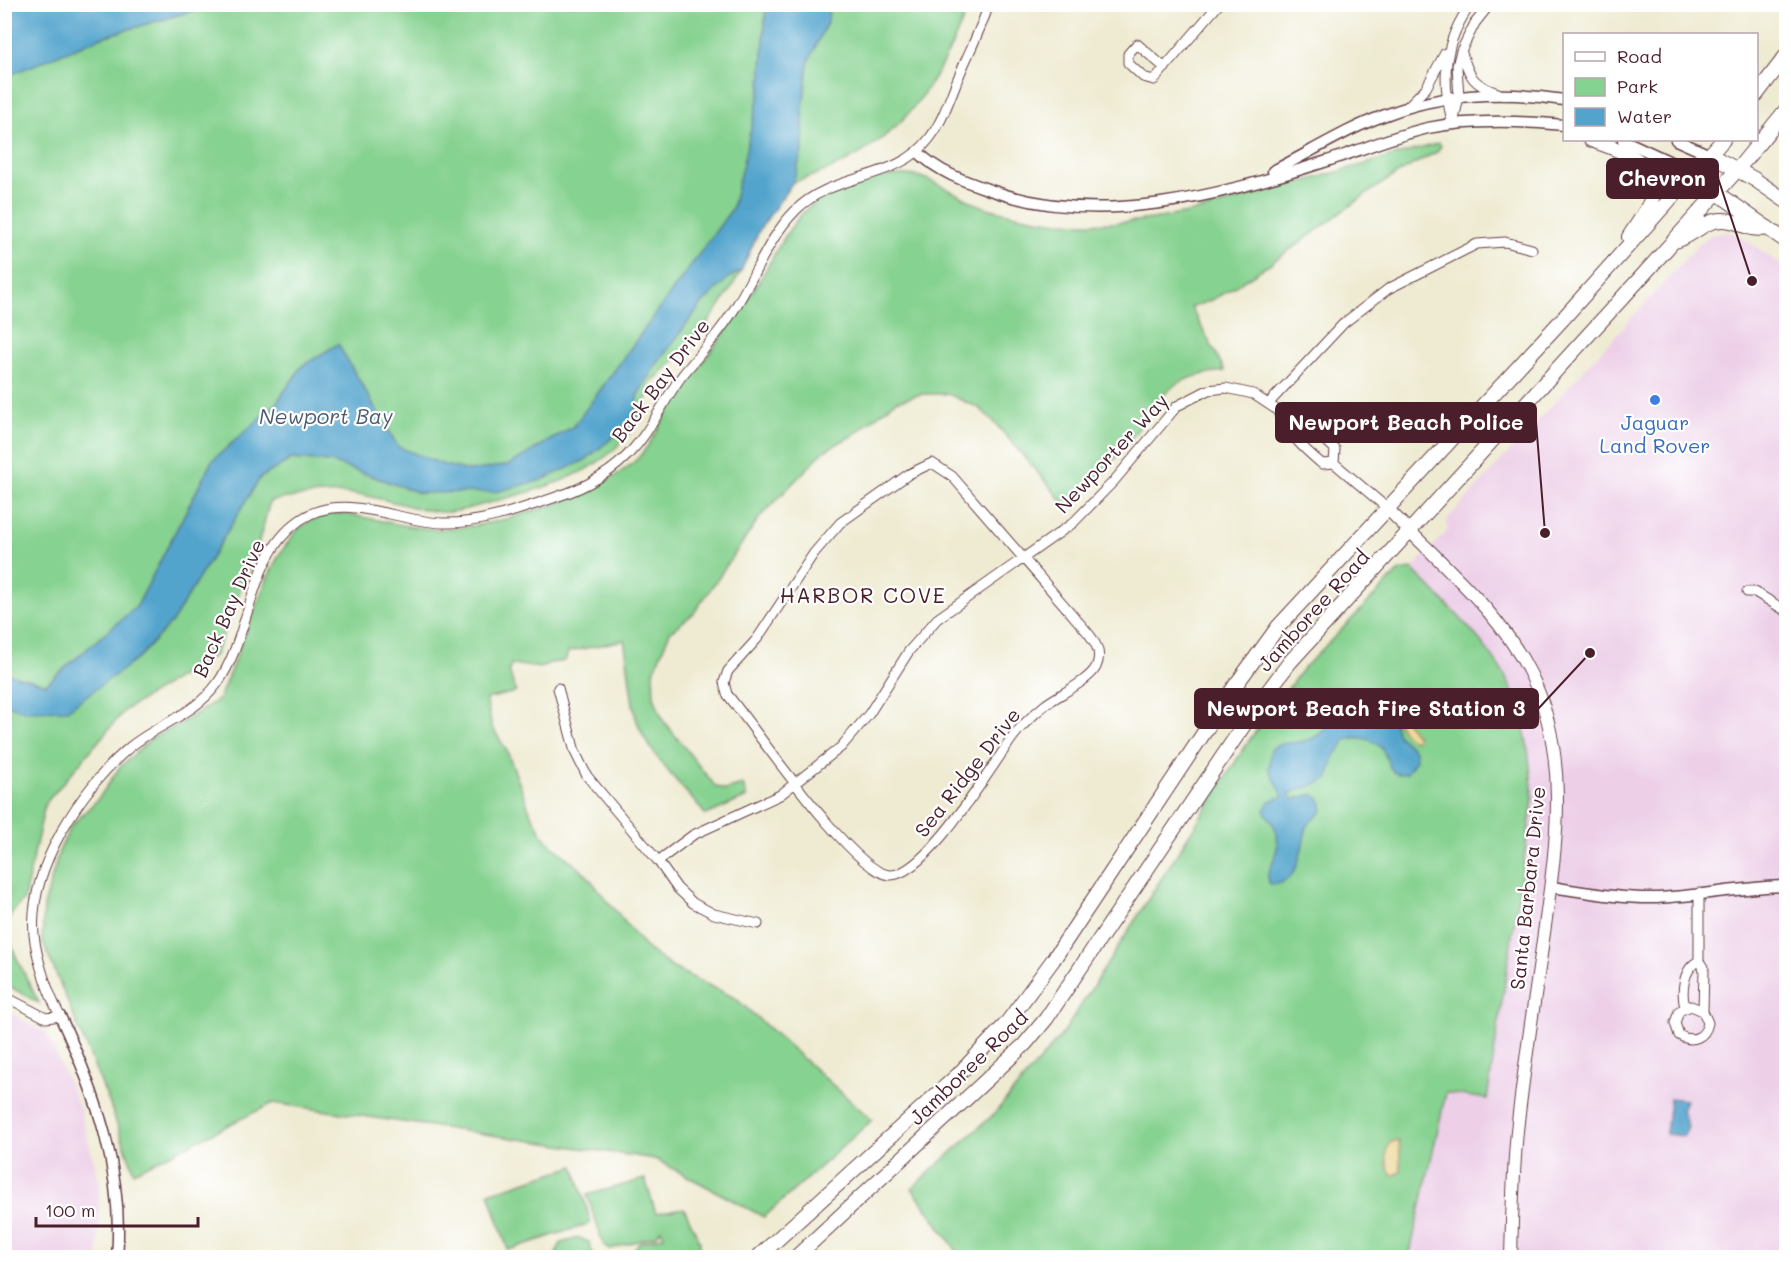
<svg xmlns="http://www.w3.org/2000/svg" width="1791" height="1262" font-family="Mali,sans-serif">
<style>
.built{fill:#edd0e8}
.green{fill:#86d290;stroke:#68785e;stroke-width:1.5}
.sand{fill:#eeda9e;stroke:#9c7c64;stroke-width:1.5}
.water{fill:#52a4cd;stroke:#4e627c;stroke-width:1.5}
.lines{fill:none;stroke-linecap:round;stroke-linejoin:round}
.minor-casing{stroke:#633e44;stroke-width:11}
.tertiary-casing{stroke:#633e44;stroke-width:13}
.secondary-casing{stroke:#633e44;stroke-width:14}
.primary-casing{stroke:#633e44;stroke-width:16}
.minor{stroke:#fff;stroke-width:9}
.tertiary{stroke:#fff;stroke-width:10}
.secondary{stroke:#fff;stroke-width:12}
.primary{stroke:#fff;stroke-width:14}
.shop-dot{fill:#3f7fe0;stroke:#fff;stroke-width:2}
.labels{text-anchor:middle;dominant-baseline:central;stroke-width:4.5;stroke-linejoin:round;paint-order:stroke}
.street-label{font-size:20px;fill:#4a1f2b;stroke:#fff}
.shop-label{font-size:20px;fill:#366cbe;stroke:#fff}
.water-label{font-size:21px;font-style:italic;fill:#4e5b74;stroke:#fff}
.neighbourhood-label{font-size:21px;letter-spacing:1.5px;fill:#4a1f2b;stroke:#fff}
.leader{fill:none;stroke:#4a1f2b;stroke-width:2}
.callout-dot{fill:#4a1f2b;stroke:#fff;stroke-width:2}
.callout{fill:#4a1f2b;stroke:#4a1f2b;stroke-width:2}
.callout-label{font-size:21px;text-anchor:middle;font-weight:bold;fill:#fff}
</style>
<rect width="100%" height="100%" fill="#fff"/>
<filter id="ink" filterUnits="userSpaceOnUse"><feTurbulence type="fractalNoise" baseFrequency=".0167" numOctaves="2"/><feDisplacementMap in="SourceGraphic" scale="12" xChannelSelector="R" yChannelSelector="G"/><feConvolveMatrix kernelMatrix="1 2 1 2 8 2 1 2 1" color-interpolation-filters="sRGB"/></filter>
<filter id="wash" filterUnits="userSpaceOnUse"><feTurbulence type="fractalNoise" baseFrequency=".008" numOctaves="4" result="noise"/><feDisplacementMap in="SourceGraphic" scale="24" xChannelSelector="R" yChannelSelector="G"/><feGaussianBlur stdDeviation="1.35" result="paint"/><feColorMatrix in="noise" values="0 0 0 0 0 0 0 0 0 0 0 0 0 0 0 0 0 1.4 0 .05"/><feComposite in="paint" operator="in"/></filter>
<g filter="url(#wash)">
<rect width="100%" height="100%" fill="#efebd3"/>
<!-- built -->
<path class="built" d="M1722,232H1732L1745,239L1786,269V1257L1409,1258L1446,1093L1486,1099L1533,800L1531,764L1521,719L1506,678L1476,638L1412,569L1447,531V520L1699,244L1710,235Z
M4,1010L47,1033L80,1110L100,1184L98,1257H5Z"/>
<!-- green -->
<path class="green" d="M213,5H766L761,87L732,209L574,426L509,465L470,471L444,465L398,447L338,344L302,366L275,405L212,461L137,606L46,684L5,673L4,77L102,37Z
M829,5H969C934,96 891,155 793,182L803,148V109L808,63L828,20Z
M1439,143L1441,146L1437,152C1368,185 1313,238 1248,278C1229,290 1213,302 1191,307L1225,371C1164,377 1163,397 1130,440C1112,464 1090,486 1068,508L995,423L979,408L948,394H922L896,401L853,435L824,451L760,517L694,613L670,632L653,673L654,696L662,719L715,786L725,790L743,785L747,797L706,815C684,788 645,751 636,718C630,695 629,664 624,640L568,652L565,661L549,663L541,668L511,664L509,671L516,692L486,699L492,727L507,751L531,814L546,840L585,873L645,947L673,968L735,998L872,1120L764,1217L655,1159L273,1103L134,1172L109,1102L42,940L44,907L59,851L71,826L99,798L119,768L152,738L180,724L219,699L267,579L279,555L297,530L312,520L329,514H345C373,518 414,530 442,529C493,528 602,495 638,458C654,441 664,416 677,397C705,359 733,324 758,283C783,242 795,204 844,187C866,179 898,171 921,177C940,184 958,195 977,204C990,210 1007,213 1021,216C1080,229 1148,223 1206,209Z
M741,271C718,314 687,352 650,383C638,458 568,483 503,499C486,503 468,510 450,512C430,514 384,498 361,495C330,491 300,496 270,501L257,548L215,655L125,710L45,804L24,899C17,907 7,916 8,927C8,947 30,984 39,1003L5,984L4,704L24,711L137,659L172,622L260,478L291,459L331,462L420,493L585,460L634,420L639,393L654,368L700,306L728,278Z
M1412,569C1444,602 1483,637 1506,678C1526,715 1530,759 1533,800L1487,1099L1446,1093L1409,1257H961L912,1188L994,1114L1064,1032L1250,739L1301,671L1399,571Z
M574,1166L591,1223L508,1250L489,1193Z
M645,1179L656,1213L684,1208L700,1242L699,1254L689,1258L632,1257L638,1255L635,1248L639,1243L664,1236L661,1229L657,1235L611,1249L604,1246L587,1195Z
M579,1238L589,1242L594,1257H558L556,1253L561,1243Z"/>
<!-- sand -->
<path class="sand" d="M1400,698L1405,700L1404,705L1407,710L1404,720L1417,736L1415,741C1399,734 1397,721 1395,706Z
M1399,1141L1401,1172L1393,1176C1385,1169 1385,1151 1390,1142Z"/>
<!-- water -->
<path class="water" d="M5,4H213V5L102,37L5,77Z
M766,5H829L828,20L808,63L803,109V148L793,182L760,229L741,271L728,278L700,306L654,368L639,393L634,420L585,460L542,480L495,492L420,493L331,462L291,459L260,478L172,622L137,659L67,710L24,711L5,704V673L46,684L137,606L212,461L275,405L302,366L338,344L398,447L444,465L470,471L509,465L574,426L732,209L761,87Z
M1332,693L1361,694L1381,699L1389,707L1398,735L1415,750L1416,760L1407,773L1397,774C1386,768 1389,759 1382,749C1375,739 1356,735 1346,740L1334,757L1328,779L1289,794L1293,799L1314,794L1321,801L1323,810C1319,816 1310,820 1307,827C1301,847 1300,887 1270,884C1258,871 1297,848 1264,811L1269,801L1283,796L1269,769L1271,749C1280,742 1288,744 1298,742C1331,738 1330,717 1332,693Z
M1670,1098L1686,1100L1682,1111L1688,1127L1684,1136L1666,1134Z"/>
</g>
<g filter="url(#ink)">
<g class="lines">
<defs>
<path id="minor" d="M1714,4V5
M1462,53C1469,76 1473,85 1498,93
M1165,68L1137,44L1128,54V63L1143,77L1154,80L1219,4
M1407,107L1426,88L1445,53
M1452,121C1441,77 1444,41 1471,4
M1453,124L1459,97L1457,66L1461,51L1475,23L1490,4
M1269,403L1344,323L1388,289L1477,244L1505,242L1532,249
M1277,410C1298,418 1320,434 1335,449L1334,463L1322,464C1304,449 1286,432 1277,410Z
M932,463L952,476L1089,634C1097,645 1102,654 1096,667C1089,681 1058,695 1045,705C1034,714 1022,725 1013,737C992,765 925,878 889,875C852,871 755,728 727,694L724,682L728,671L757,639L814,553L840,523L909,474Z
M1334,463L1387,508
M1747,592H1755L1786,611
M558,688L575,752L587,776L658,861L677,888L693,903L714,914L758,924
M658,861L693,835L780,795L841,747L869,714L909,651L937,619L1073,523L1114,481L1177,406L1208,390L1226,388L1253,394L1277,410
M1699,893V961L1704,969L1703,1011L1708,1023C1705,1038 1692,1043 1679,1035L1675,1023L1679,1011L1691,1006L1703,1011
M4,996L46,1018L60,1016C48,993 37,961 34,935C28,869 81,788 130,747C158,724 194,715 217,684C252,635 247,557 300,520C342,490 397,522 443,523C480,524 521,509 556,497C585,488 615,471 634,448C653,427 664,400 681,377C701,352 722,331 738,303C756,273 770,236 795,211C832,172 897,182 929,139C943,121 950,97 959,76C969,52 981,29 989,4
M1685,1007C1681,992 1683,968 1699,961"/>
<path id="tertiary" d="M1623,140L1675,164L1693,176
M1676,140L1710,155
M918,152C938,172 964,181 990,190C1099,229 1218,196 1324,162C1359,151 1392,136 1428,128C1472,119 1520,121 1564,125
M1273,171C1311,152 1348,128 1388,114C1444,93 1506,91 1564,100
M1551,887C1586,892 1621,899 1657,898C1700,896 1743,887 1786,886
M60,1016C96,1093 124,1172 117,1258"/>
<path id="secondary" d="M1387,508C1437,561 1498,608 1531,675C1571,757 1556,847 1544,933C1535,999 1524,1065 1517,1131C1513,1173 1512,1215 1511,1258"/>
<path id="primary" d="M1756,95L1786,56
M1591,140C1614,148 1660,161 1653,195C1649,209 1637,224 1629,237
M1710,155L1754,179L1786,201
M1693,176L1786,241
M1675,241C1693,236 1704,220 1722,220C1742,220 1745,232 1768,228
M757,1258L958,1075L1006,1024L1053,960L1235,686L1278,627L1560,322L1723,140
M795,1258L1025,1044L1046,1019L1256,707L1290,662L1644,274L1737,170L1786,110"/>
</defs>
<!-- minor casing -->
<use href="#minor" class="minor-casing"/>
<!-- tertiary casing -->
<use href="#tertiary" class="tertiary-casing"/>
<!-- secondary casing -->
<use href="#secondary" class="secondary-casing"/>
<!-- primary casing -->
<use href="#primary" class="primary-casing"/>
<!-- minor -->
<use href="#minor" class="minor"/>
<!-- tertiary -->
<use href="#tertiary" class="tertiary"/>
<!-- secondary -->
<use href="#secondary" class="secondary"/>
<!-- primary -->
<use href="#primary" class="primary"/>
</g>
</g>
<!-- markers -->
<circle class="shop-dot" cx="1655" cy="400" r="6"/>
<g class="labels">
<!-- street labels -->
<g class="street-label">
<text transform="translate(660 380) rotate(-53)">Back Bay Drive</text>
<text transform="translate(1111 453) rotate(-47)">Newporter Way</text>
<text transform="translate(228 608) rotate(-66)">Back Bay Drive</text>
<text transform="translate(1313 610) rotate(-48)">Jamboree Road</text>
<text transform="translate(967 772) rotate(-52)">Sea Ridge Drive</text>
<text transform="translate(1527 888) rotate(-84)">Santa Barbara Drive</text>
<text transform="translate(968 1067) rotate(-44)">Jamboree Road</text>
</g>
<!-- shop labels -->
<g class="shop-label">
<text x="1655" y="422">Jaguar<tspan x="1655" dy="23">Land Rover</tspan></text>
</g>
<!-- water labels -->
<g class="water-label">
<text x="326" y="415">Newport Bay</text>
</g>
<!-- neighbourhood labels -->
<g class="neighbourhood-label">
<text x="863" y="594">HARBOR COVE</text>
</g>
</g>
<!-- callouts -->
<path class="leader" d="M1752 281L1718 178M1545 533L1536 422M1590 653L1538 709"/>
<g class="callout-dot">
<circle cx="1752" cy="281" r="6"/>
<circle cx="1545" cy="533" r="6"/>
<circle cx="1590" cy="653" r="6"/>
</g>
<g class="callout">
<rect x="1607" y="159" width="111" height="39" rx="6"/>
<rect x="1276" y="403" width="260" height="39" rx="6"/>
<rect x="1195" y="689" width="343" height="39" rx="6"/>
</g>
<g class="callout-label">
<text x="1662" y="186">Chevron</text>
<text x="1406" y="430">Newport Beach Police</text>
<text x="1366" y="716">Newport Beach Fire Station 3</text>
</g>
<!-- margin -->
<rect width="1791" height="1262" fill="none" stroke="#fff" stroke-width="24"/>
<!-- legend -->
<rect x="1563" y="33" width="195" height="108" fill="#ffffff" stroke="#b7a5aa" stroke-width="1.5"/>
<rect x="1575" y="52" width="30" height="9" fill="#ffffff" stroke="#b7a5aa" stroke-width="1.5"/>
<text x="1617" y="63" font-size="18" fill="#4a1f2b">Road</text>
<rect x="1575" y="78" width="30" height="18" fill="#86d290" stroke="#b7a5aa" stroke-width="1.5"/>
<text x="1617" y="93" font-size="18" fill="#4a1f2b">Park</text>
<rect x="1575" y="108" width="30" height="18" fill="#52a4cd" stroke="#b7a5aa" stroke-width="1.5"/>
<text x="1617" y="123" font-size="18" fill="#4a1f2b">Water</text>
<!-- scale -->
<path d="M36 1217v9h162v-9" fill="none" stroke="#4a1f2b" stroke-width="3"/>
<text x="45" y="1217" font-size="18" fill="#4a1f2b" stroke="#ffffff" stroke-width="4.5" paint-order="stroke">100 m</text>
</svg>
